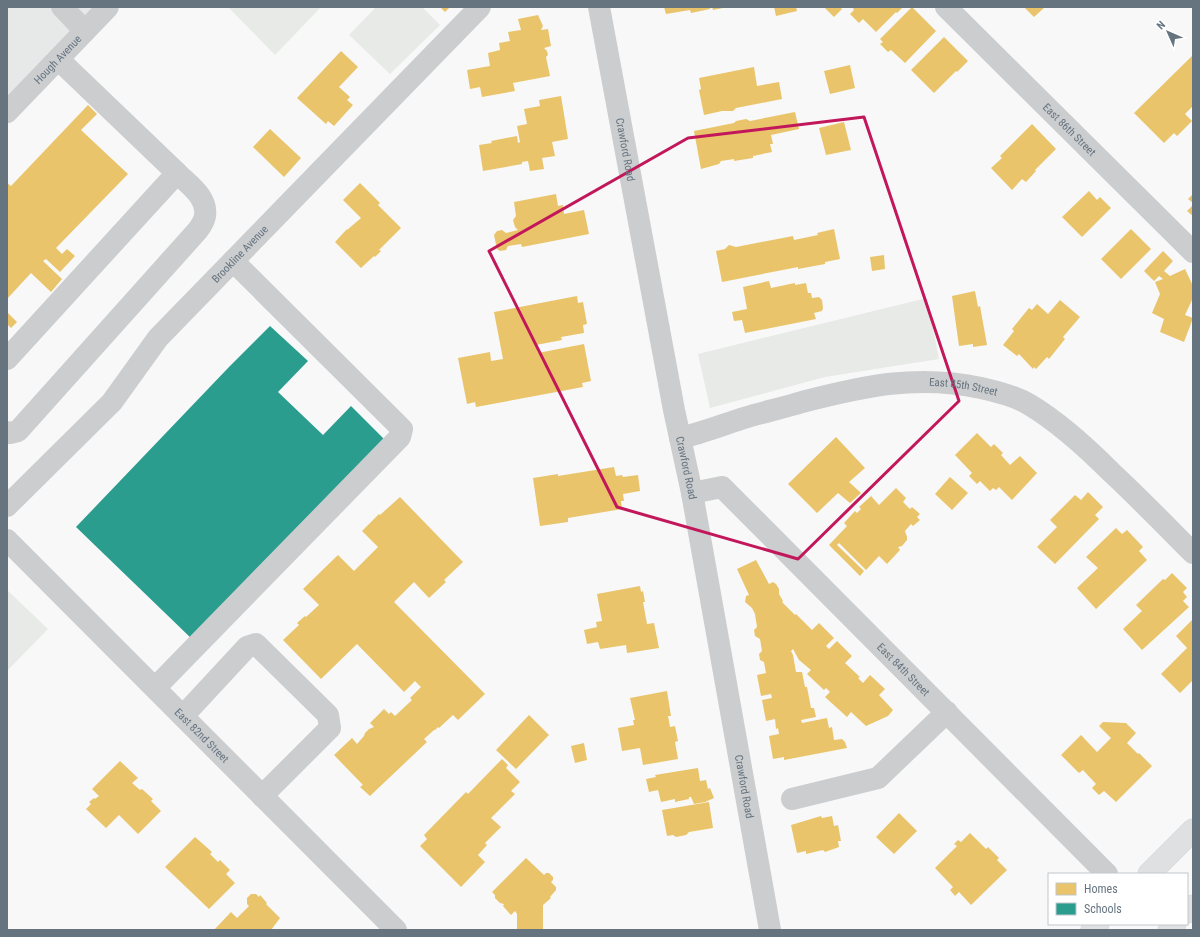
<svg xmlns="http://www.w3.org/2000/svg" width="1200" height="937" font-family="'Roboto Condensed',sans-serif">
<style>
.built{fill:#e7e8e8}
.green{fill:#e7eae6}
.homes{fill:#e9c46a}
.schools{fill:#2a9d8f}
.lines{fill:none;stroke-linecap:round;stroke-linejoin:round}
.major-casing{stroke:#d4d5d6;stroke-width:23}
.minor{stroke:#cbcdce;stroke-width:22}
.major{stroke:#dfe0e1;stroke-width:22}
.marked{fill:none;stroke:#c2185b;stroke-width:3;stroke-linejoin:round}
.labels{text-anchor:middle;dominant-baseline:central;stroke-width:4;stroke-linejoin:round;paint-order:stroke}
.street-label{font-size:11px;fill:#667480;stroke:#fff}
</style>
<rect width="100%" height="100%" fill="#f8f8f8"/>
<!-- built -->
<path class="built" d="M7,7H108L7,112Z"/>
<!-- green -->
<path class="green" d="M228,7H321L275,55Z
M376,7H422L440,25L390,74L349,35Z
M927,298L939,359L825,377L710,408L698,354Z
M7,590L48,629L7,671Z"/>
<!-- homes -->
<path class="homes" d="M440,7H450L445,12Z
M664,7H710V9L691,13L690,10L666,14Z
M712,7H723V8L713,10Z
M774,7H796L797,11L776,16Z
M824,7H840L842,9L834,17Z
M854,7H903L897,13L896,12L876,32L863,19L859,23L850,14L854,10L853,9Z
M912,7L936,31L905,63L891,50L888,52L880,44L883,42L880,39Z
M1024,7H1045L1034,17Z
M538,15L543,26L541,30L548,29L551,46L544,48L547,51L548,55L546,57L550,76L513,83L515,91L482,97L480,87L470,89L467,70L490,66L488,53L500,50L499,43L510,41L508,32L521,30L518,19Z
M944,37L968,61L957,72L956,71L934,93L911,70Z
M341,51L358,67L339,87L350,97L347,100L353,105L334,126L328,121L326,124L297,98Z
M1193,55V106L1185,114L1192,121L1177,136L1174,133L1164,143L1134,113Z
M850,65L855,88L830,94L824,71Z
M754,67L757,86L779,82L782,99L736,108L733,111H722L704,115L699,90L701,89L699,78Z
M561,96L568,139L552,142L555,156L542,158L544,169L530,171L528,161L522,162V164L483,171L479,145L492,143L491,141L517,136L518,143L520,142L517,126L527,124L524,109L540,106L539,100Z
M88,105L97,114L81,130L128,174L56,248L62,254L67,249L75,256L60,272L46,259L43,261L62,279L51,292L31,273L7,299V183L11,186Z
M795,112L799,129L771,135L773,144H770L772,152L753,156V158L734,161V159L721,161L719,164L701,169L694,131L734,123L736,121L746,119L750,121Z
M844,122L851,150L826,155L819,128Z
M1032,124L1056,149L1035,170L1036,171L1026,182L1022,179L1012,190L991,168L1002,158L1000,156Z
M270,129L301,158L284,177L253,147Z
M360,183L380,203L378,205L401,228L379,250L381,251L375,257L374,256L361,268L335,242L347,229V230L361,218L343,200Z
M1089,191L1097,200L1100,197L1111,208L1082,237L1062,217Z
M556,194L558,206L563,205L564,214L584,210L589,234L522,247L521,244L508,246L506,250L500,251L497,249L494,235L497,231L502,230L506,233L518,230L515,227L513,220L516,216L514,202Z
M1193,194V203L1188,199Z
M1193,205V216L1187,211Z
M834,229L840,259L825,262V264L798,269V267L722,282L716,251L725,249L729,245L736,247L793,236L794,240L818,235L817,233Z
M1131,229L1151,249L1121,279L1101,259Z
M1163,251L1173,261L1164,271L1170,276L1185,269L1193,286V301L1192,300L1185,315L1193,318L1184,342L1160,332L1164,319L1152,313L1160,294L1155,282L1163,279L1159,276L1154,281L1144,271Z
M884,255L885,269L872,271L870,257Z
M769,281L771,288L795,283V285L806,283L808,293H811L812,298L819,297L822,300L823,308L822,311L814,313L816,319L745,333L742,320L734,321L732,312L747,309L743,287Z
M975,291L978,307L980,306L987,345L973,347V344L959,346L952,296Z
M577,296L578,303L583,302L587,324L583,325L584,333L561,337L562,340L536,345L538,353L584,344L591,381L582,383L583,387L476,407L475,402L467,404L458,358L490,352L491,361L503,359L494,312Z
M1060,300L1080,317L1063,337L1065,339L1049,359L1047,357L1036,369L1034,367L1033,369L1019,354L1017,356L1003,345L1014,331L1012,329L1029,308L1032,310L1037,304L1048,314Z
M7,312L17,322L11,328L7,324Z
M977,433L991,447L994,444L1003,453L1001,455L1010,465L1020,456L1037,473L1012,500L999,487L996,490L993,488L990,491L980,481L977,484L969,476L972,473L955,455Z
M836,437L865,468L849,482L861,493L850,503L838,493L817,513L788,484Z
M614,467L616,476L622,475L623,477L638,475L640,491L623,494L624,501H621L622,509L568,518V522L540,526L533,478L558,474V476Z
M950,477L968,493L952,510L935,494Z
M896,488L906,498L903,502L910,509L912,507L920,514L917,517L920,520L913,526L911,524L905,531L907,537V540L902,546L898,547L900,550L887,564L879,556L866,570L839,543L837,545L864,571L860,576L829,545L847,526L844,523L855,511L857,513L861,509L859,507L871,496L879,505Z
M1088,492L1103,507L1095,515L1099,519L1055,564L1037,547L1057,527L1050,520L1075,495L1081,500Z
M400,497L463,562L444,580L446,582L429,598L414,582L394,602L485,694L458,720L453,715L439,728L438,727L435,730H434L424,739L427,742L370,796L360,787L363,785L334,755L352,738L357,744L364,736L365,733L369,729L374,727L370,723L384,709L389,714L391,712L395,716L412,700L410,698L421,687L415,681L404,692L357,644L321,679L283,640L299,625L297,623L305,616L306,617L319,605L303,589L338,555L354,571L378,547L362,531L379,514L380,515Z
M1116,528L1122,534L1127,530L1143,547L1139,551L1147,560L1096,609L1077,588L1098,568L1086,557Z
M756,560L769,584L773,582L776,584L779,589V594L783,601L782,602L795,615L796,614L812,630L819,623L834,638L826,646L829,649L837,641L852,656L845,663L860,677L858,678L863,683L870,675L885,689L879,695L893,710L888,716L866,726L851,712L847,717L825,697L830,692L826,688L824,690L807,674L811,670L799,660L793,649L791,651L793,655L796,672H802L805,687H807L811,708H814L816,717L801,720L802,723L827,718L829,728L832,727L834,740L842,739L845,742L847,748L784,760V757L773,759L769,736L779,734L778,728L776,729L775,719L766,721L762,700L772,698L771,694L761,696L757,675L766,673L764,662L760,660L759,654L762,651L760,639L755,636L754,630L757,627L755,614L752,608L745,602L746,596L749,595L737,569Z
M1172,573L1187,588L1183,592L1187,597L1183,601L1189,607L1142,650L1123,629L1142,611L1136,605L1163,579L1165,580Z
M640,586L641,592L643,591L645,602H643L647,624L654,623L659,648L627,653L626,645L600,649L598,642L587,644L584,630L597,627L596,622L602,621L597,594Z
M1193,619V680L1180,693L1161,674L1187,648L1176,636Z
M667,691L671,716H668L670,727L675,726L678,741L675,742L678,759L643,765L640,748L622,751L618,728L634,725L633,720H635L630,698Z
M529,715L549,735L516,769L496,750Z
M1103,722L1126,723L1136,733L1127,743L1138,754L1139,753L1152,766L1116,802L1104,791L1099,795L1092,788L1096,784L1083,770L1079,773L1061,755L1081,735L1097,752L1111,738L1099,726Z
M584,743L587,760L575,763L571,746Z
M502,759L508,765L506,768L520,782L511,791L515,794L491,818L501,827L485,843L487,845L478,855L485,862L461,887L420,846L427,839L424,835L466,792L468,794Z
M120,761L138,778L132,783L140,790L142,789L153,799L151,801L161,811L138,834L119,815L106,828L86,809L91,804L89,802L94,798L95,799L99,796L92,789Z
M698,768L700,781L706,780L708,789L710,788L714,798L705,802L694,804L691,797H689V799L675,802V799L661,802L658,790L649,792L646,779L656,777L655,775Z
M709,802L713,828L689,832L686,835L676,837L673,835L667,836L662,810Z
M899,813L917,831L894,854L876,837Z
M821,816L822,818L832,816L834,826L838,825L841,841H838L839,847L825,852L823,850L806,854V851L797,853L791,825Z
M970,833L986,849L988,847L999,858L997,860L1007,870L971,905L959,892L955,896L950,890L953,887L935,868L957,846L954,844L958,840L961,842Z
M195,837L212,852L210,854L218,862L220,860L230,870L226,874L235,883L209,909L165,867Z
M526,858L544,875L546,873H549L553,877V880L551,882L556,887V890L550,897L551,898L543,905V930H517V914L515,911L511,915L503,906L504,904L500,903L495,898V895L492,892Z
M251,894H256L259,897L260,895L267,903L266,904L280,918L271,930H214L231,912L237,918L249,906L247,904V898Z"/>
<!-- schools -->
<path class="schools" d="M270,326L308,361L278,392L323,435L351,406L387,442L193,640L76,527L229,367Z"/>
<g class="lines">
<defs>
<path id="major" d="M1149,874L1193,830
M1187,912L1193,906
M1092,930L1098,924
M1169,930L1175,924"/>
</defs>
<!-- major casing -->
<use href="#major" class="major-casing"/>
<!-- minor -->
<g class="minor">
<path d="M62,7L85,31"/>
<path id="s1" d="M599,7L674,410L692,493L770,930"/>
<path id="s2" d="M946,7L1193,252"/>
<path id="s3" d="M7,112L108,7"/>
<path d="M7,359L177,173L58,59"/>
<path d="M7,432L10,433L18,431L198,230C201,226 204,221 205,216C208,197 189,185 177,173"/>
<path id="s4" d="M680,438C702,433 722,425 744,418C763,412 783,408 802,402C864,386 917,374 981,388C998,392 1015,396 1030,405C1060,423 1086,447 1111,472C1139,498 1166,526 1193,553"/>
<path id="s5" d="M692,493L722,487L1107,874"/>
<path id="s6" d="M7,506L112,402L158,338L480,7"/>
<path id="s7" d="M7,540L396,930"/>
<path d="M155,688L400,437L402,429L233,261"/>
<path d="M183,716L247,647L256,644L328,715L330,728L262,796"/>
<path d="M792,799L878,778L947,712"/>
</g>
<!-- major -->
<use href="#major" class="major"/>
</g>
<!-- marked area -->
<path class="marked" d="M864,117L959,401L798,559L617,507L489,251L688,138Z"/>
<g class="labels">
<!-- street labels -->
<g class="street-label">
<text stroke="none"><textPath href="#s3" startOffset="73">Hough Avenue</textPath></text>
<text stroke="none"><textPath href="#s2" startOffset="174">East 86th Street</textPath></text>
<text stroke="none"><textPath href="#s1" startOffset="145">Crawford Road</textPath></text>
<text stroke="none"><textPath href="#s6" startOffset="344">Brookline Avenue</textPath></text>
<text stroke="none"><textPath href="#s4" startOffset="291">East 85th Street</textPath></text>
<text stroke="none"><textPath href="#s1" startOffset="469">Crawford Road</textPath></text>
<text stroke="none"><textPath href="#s5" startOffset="288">East 84th Street</textPath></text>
<text stroke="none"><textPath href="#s7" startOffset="276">East 82nd Street</textPath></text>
<text stroke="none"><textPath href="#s1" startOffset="793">Crawford Road</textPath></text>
</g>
</g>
<!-- border -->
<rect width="1200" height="937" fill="none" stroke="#667480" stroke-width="16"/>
<!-- legend -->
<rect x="1048" y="873" width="140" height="52" fill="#ffffff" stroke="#c2c7cc"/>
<rect x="1056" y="883" width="20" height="12" fill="#e9c46a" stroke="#c2c7cc"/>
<text x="1084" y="893" font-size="12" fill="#667480">Homes</text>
<rect x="1056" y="903" width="20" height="12" fill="#2a9d8f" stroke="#c2c7cc"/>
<text x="1084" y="913" font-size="12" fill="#667480">Schools</text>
<!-- north arrow -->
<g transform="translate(1168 32) rotate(315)" stroke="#ffffff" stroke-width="3" paint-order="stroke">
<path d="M0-3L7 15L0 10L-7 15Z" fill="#667480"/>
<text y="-6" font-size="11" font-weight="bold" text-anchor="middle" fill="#667480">N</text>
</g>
</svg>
